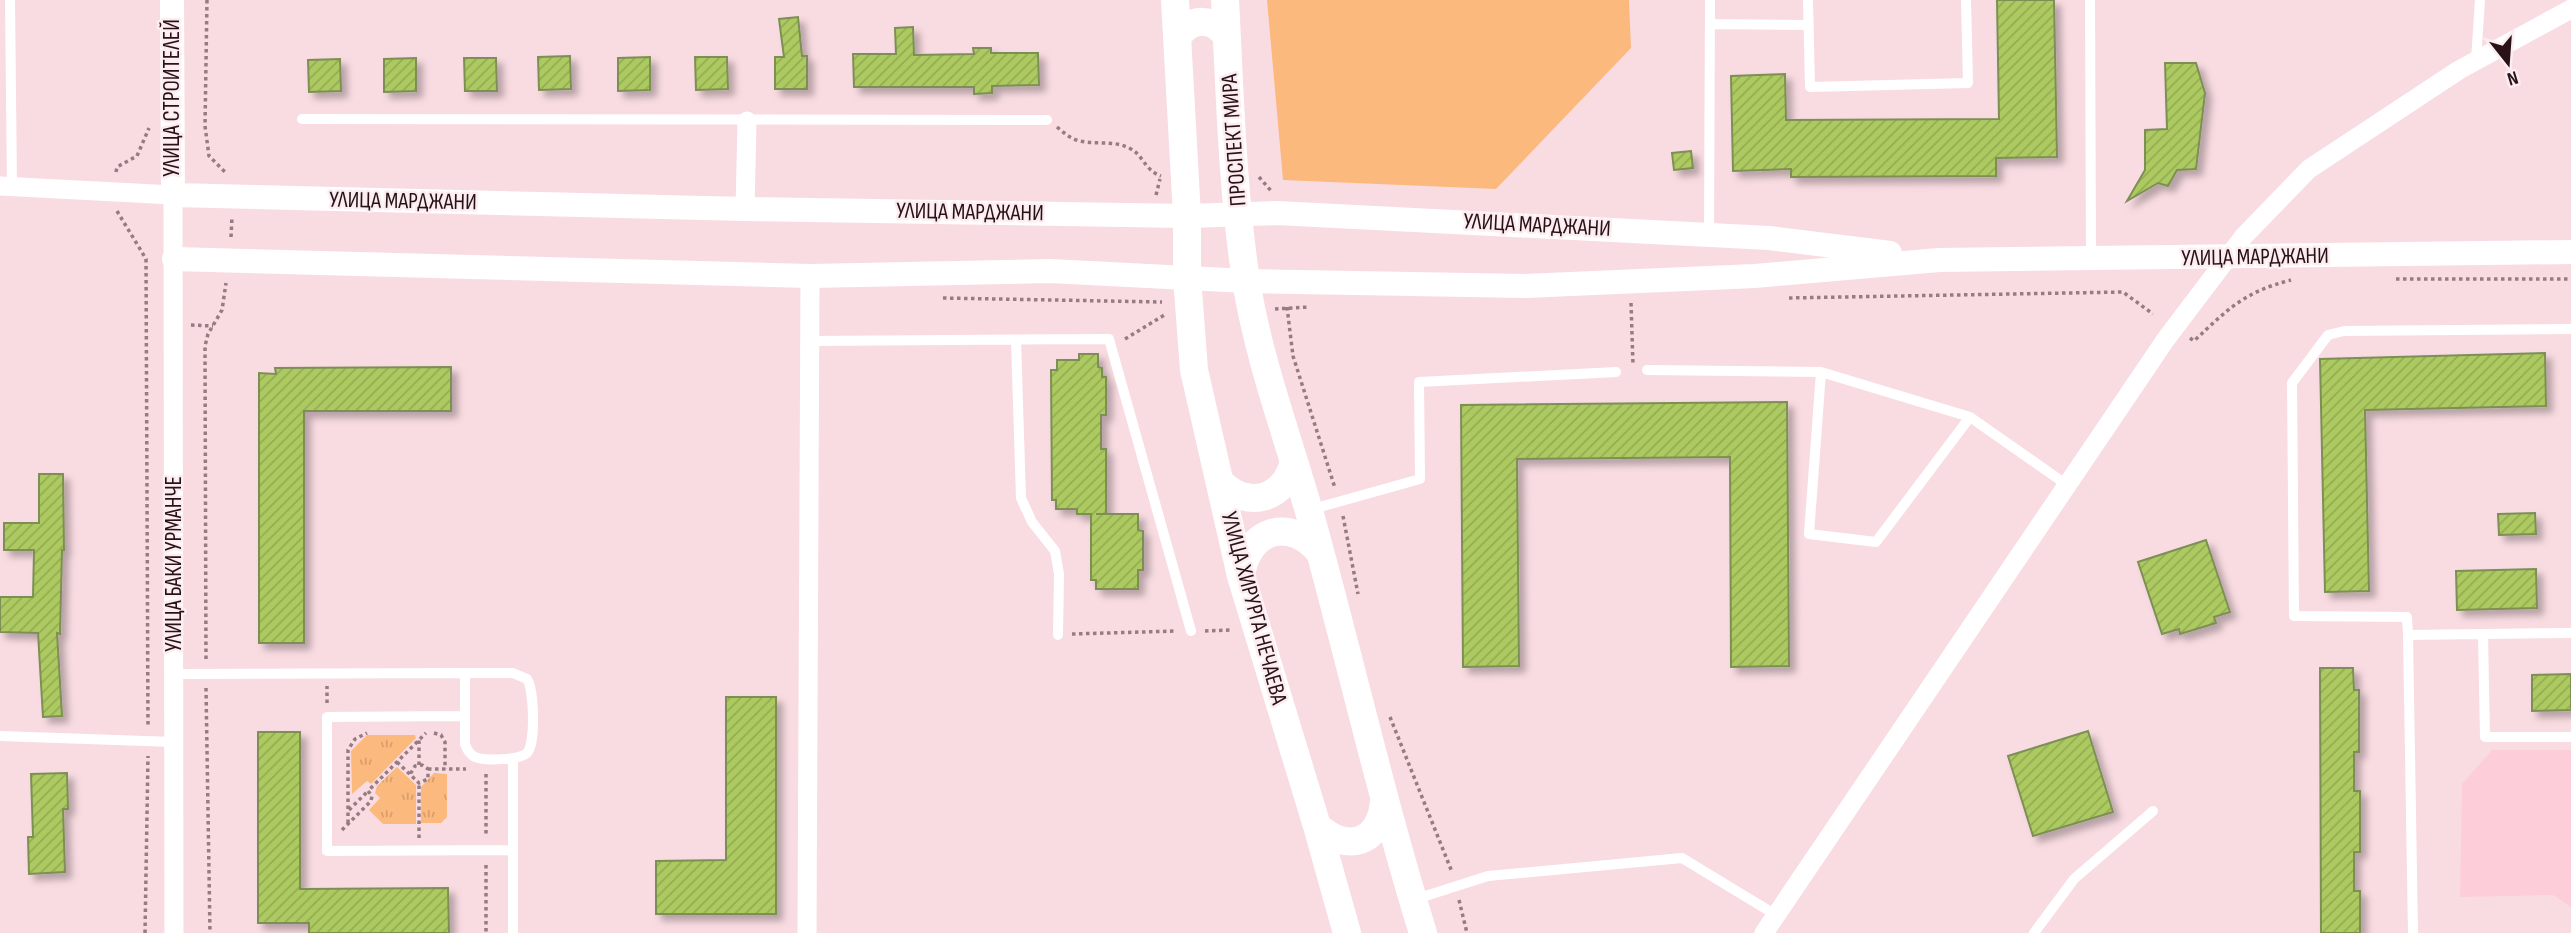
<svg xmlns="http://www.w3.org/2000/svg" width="2571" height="933" font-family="'Sofia Sans Condensed',sans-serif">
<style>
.built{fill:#fdced9}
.grass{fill:#fcb97d}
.park{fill:url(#park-tufts)}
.building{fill:url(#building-hatch);stroke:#7e8f56;stroke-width:2;filter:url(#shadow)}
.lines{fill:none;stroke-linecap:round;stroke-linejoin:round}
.path{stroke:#967c82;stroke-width:3.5;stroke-dasharray:3.5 3.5;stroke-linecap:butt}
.service{stroke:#fff;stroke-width:10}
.minor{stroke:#fff;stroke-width:19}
.tertiary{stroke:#fff;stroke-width:24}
.secondary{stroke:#fff;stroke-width:28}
.labels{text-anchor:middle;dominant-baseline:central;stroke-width:5;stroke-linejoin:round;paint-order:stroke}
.street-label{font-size:23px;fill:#291118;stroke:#fcedf1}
</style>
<defs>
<pattern id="park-tufts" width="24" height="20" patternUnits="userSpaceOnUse" patternTransform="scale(1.75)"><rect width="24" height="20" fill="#fcb97d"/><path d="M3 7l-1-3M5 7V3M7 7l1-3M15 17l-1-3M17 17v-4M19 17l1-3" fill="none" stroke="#d89e6b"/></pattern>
<pattern id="building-hatch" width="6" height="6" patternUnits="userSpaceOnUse" patternTransform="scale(1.75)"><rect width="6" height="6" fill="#acca60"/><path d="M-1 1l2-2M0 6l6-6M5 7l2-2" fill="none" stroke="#94ac53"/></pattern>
<filter id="shadow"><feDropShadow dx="6" dy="6" stdDeviation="3.5" flood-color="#0004"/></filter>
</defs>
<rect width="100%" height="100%" fill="#f9dce2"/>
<!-- built -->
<path class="built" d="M2492,750H2571V907L2553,895L2460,897L2462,784Z"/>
<!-- grass -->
<path class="grass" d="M1267,0H1629L1631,48L1496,189L1283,180Z"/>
<!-- park -->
<path class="park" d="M367,735H415L416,738L371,784L367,781L352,794L351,751Z
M397,767L416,785V824H383L369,810L380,798L375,793L377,786Z
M434,773L447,774V817L441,823H421V787Z"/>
<!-- building -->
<path class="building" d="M1997,0H2054L2057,157L1996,158V176L1791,177V169L1733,171L1731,76L1785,74L1786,120L1999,119Z
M798,17L802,56H807V89H775V57H784L779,19Z
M913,27L914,55L974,54L973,48H991V53H1038L1039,85L992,86V93L974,94V87H854L853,54H896L895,28Z
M570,56L571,89L539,90L538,57Z
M650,57V90L618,91V58Z
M695,57H727L728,89L696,90Z
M416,58V91L384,92V59Z
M464,58H496L497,91H465Z
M340,59L341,91L309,92L308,60Z
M2165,63H2196L2205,93L2196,169L2177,170L2168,186L2158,183L2127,201L2145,170V130L2167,129Z
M1691,151L1693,168L1674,170L1672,153Z
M2545,353L2546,406L2365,410L2369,591L2325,592L2320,359Z
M1079,354H1098V367L1102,368V377H1106V415H1101V449H1106V514H1096H1138V530L1143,531V570H1138V589H1096V580H1091V514H1077V509H1056V500H1052L1051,370H1057V360H1079Z
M451,367V411H304V643H259V373L276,374L275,368Z
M1787,402L1789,666L1731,667L1730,457L1517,459L1519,666L1463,667L1461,405Z
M39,474H63L64,550H62L60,634L57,633L62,716L43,717L38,633L0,632V597H33L34,550H4V523H39Z
M2535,513L2536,534L2499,535L2498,514Z
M2206,540L2230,612L2214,617L2216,623L2180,634L2179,629L2162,634L2138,562Z
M2536,569L2537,608L2457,610L2456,571Z
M2320,668H2353L2354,690H2359V752H2354V791H2360V852H2354V891H2360V933H2321Z
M2571,674V710L2532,711V675Z
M726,697H776V914H656V861L726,860Z
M2088,731L2113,812L2033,836L2008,756Z
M258,732H300V889L448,888L449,933H309V923H258Z
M67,773L68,809H63L65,872L29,874L28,837H33L31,774Z"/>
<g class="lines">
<!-- path -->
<path class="path" d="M207,0L205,126L209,156L226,173
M1057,127C1064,133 1071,139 1080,141C1097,145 1113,140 1129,148C1143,154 1144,170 1161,176
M116,172L117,167L137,156L149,128
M1259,177L1272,192
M1156,195L1160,179
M117,211L146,259L148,727
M231,237L232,217
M2396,279H2571
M943,298L1162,302
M1789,298L2123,292L2153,314
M1631,303L1633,365
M1287,307L1293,356L1335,488
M1275,309L1309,307
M191,325L213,326
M2190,338L2194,341C2228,309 2244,292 2291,280
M1125,339L1166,314
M1343,516L1358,594
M1205,631L1232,630
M1072,634L1177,631
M206,659L205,346L208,334L222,310L226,283
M206,688L210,933
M327,703V686
M1390,717L1452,872
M434,733L441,735L445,742V769
M397,762L419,783L428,779V769L422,765L415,766L411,773L412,777
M419,765V740
M428,769H466
M486,774V836
M349,810L368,791
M348,823V750L355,739L367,733
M342,830L371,801L372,796L368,791L426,733
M419,838V783
M486,865V933
M1459,900L1467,933
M145,933L148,756"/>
<!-- service -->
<path class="service" d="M10,0L12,187
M1808,0L1810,87L1968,83L1966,0
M2090,0L2091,258
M1710,24L1809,25
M2476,60L2480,0
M302,119L1047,120
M1709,234L1710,0
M1016,340L1021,498L1032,522L1055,551L1059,574L1058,635
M809,341L1109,339L1191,631
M1647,370L1821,372L1809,534L1876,542L1970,417L2067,485
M1821,372L1970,417
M1309,510L1420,479L1419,382L1616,372
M2571,633L2483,634L2485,737H2571
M2408,635L2407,617L2294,616L2292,383L2328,335L2344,331L2571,329
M465,673H513L527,679C534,689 536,744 527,753C520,760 484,761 475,757C469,754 467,750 465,744Z
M174,674L465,673
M464,716L327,717V851L513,850
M0,736L174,742
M513,758V933
M1416,899L1488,876L1682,858L1776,915
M2034,933L2074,879L2153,811
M2413,933L2408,635L2483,634"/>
<!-- minor -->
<path class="minor" d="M0,186L173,195L174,933
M745,209L747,121
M807,933L810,276
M1764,933L2166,339L2244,236L2309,169L2459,70L2571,9"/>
<!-- tertiary -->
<path class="tertiary" d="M172,0L173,195L745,209L1187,216L1277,213L1769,238L1890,253
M174,259L810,276L1050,271L1246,281L1525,286L1755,276L1939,260L2571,252"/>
<!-- secondary -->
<path class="secondary" d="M1175,0L1187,216V277L1194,370L1241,576L1317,826L1347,933
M1225,0C1230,93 1232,188 1246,280C1259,364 1292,448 1314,529C1351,664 1382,800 1423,933
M1178,36C1192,17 1214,17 1227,37
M1221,483C1249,510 1285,499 1294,461
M1241,576C1247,528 1292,516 1321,554
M1317,826C1347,854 1381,843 1384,801"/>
</g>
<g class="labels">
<!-- street labels -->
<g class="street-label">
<text transform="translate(172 98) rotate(-90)">УЛИЦА СТРОИТЕЛЕЙ</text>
<text transform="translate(1234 140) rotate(-94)">ПРОСПЕКТ МИРА</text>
<text transform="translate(403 201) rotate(1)">УЛИЦА МАРДЖАНИ</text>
<text transform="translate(970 212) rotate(1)">УЛИЦА МАРДЖАНИ</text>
<text transform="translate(1537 225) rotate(3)">УЛИЦА МАРДЖАНИ</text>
<text transform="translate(2255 257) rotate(-1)">УЛИЦА МАРДЖАНИ</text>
<text transform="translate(174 564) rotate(-90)">УЛИЦА БАКИ УРМАНЧЕ</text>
<text transform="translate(1254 608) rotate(75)">УЛИЦА ХИРУРГА НЕЧАЕВА</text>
</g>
</g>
<!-- north arrow -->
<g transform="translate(2508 63) rotate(163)" stroke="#fcedf1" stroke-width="5" paint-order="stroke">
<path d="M0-5L12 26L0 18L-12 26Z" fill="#291118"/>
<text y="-10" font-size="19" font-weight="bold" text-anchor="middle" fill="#291118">N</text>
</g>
</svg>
